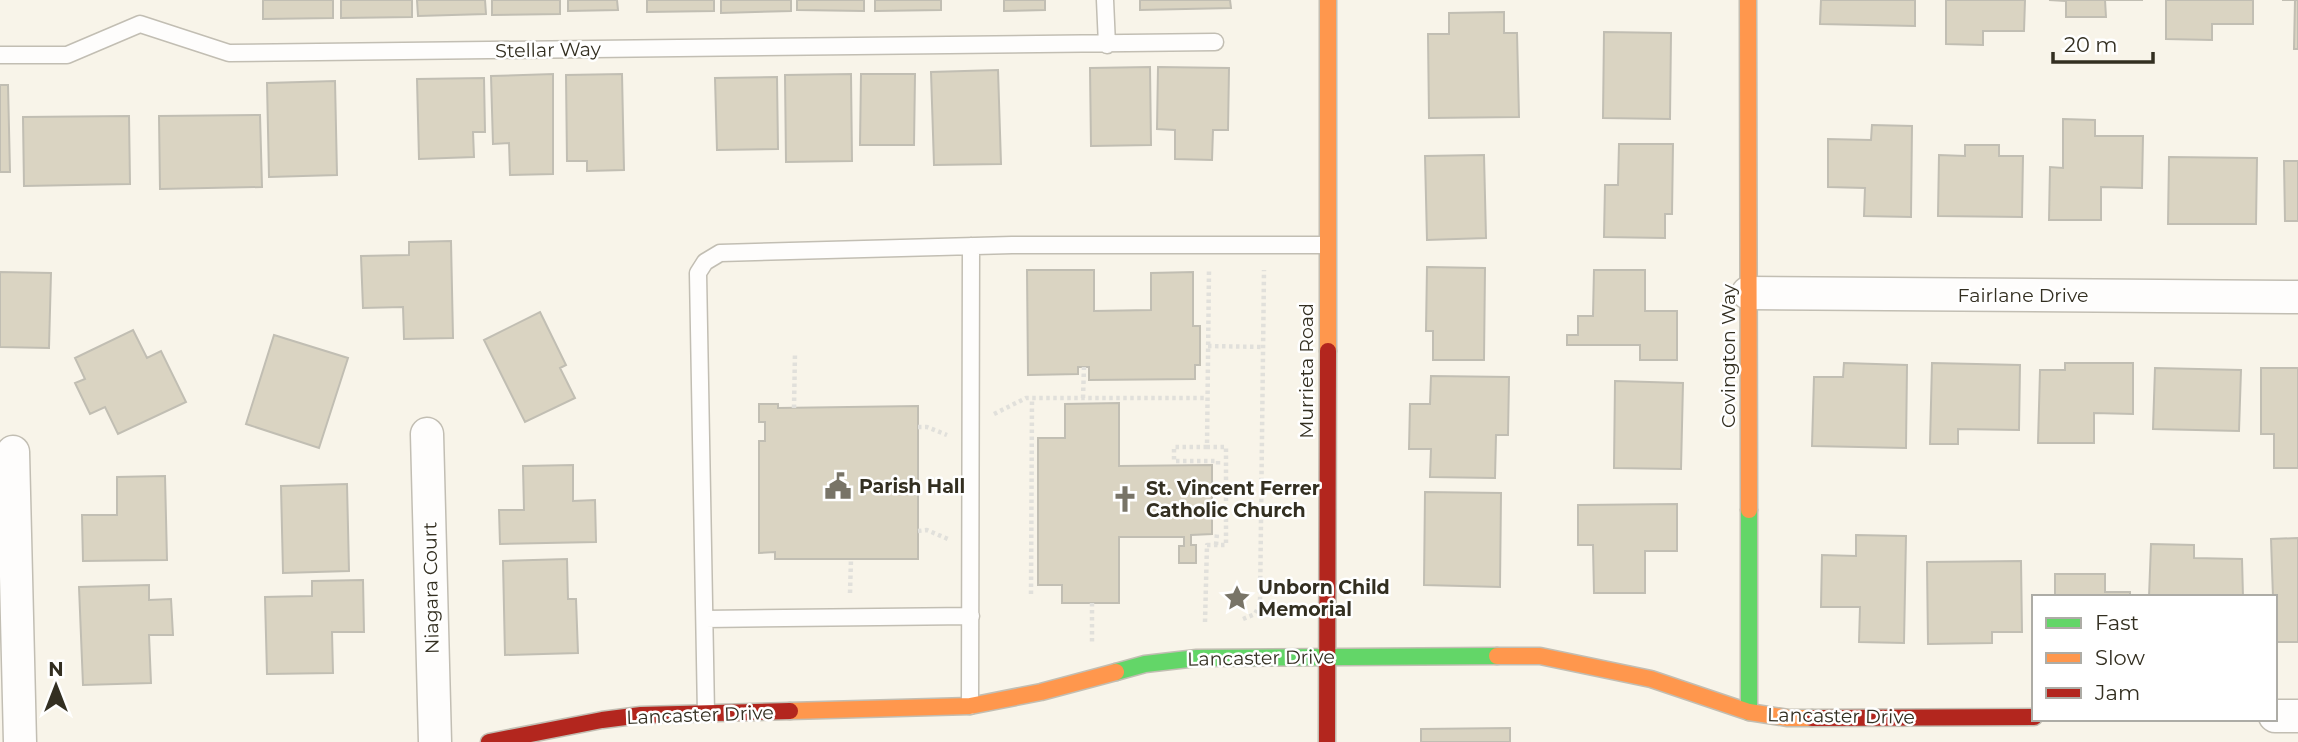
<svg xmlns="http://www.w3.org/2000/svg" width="2298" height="742" font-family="Montserrat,sans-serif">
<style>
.building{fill:#dad4c2;stroke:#c1beb3;stroke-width:2}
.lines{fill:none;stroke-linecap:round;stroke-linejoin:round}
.lane-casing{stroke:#c2beb3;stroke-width:19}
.street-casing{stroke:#c2beb3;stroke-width:35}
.fast-casing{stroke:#c2beb3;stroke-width:19}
.slow-casing{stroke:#c2beb3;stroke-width:19}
.jam-casing{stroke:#c2beb3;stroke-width:19}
.path{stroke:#e1e0db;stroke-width:4.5;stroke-dasharray:3.5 3.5;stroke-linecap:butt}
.lane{stroke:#fefdfc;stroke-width:16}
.street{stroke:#fefdfc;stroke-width:32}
.fast{stroke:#63d668;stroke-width:16}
.slow{stroke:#ff974d;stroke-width:16}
.jam{stroke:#b3261e;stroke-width:16}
.labels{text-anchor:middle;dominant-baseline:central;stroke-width:5;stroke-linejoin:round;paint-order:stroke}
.street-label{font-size:19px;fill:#332f21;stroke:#fff}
.poi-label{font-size:19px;font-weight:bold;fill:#332f21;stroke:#fff;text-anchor:start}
</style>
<rect width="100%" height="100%" fill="#f8f4e9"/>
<!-- building -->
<path class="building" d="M263,0H333V18L263,19Z
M341,0H412V17L341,18Z
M417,0H485L486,14L418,16Z
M492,0H560V14L492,15Z
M568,0H617L618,10L568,11Z
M647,0H714V11L647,12Z
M721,0H791V11L721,13Z
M797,0H864V11L797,10Z
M875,0H941V10L875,11Z
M1004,0H1045V10L1004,11Z
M1140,0H1230L1231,8L1140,10Z
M1821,0H1915V26L1820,24Z
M1946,0H2025L2024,31H1983V45L1946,44Z
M2049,0H2143H2105L2106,17H2066V1Z
M2166,0H2253V24H2212V40L2166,39Z
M2282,0H2298V49H2294L2295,0Z
M1504,12V33H1517L1519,117L1429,118L1428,34H1449V13Z
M1604,32L1671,33L1670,119L1603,118Z
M1150,67L1151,145L1091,146L1090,68Z
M1158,67L1229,68L1228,130H1213L1212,160L1175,159V130L1157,129Z
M998,70L1001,164L934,165L931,72Z
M553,74V174L510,175L509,143L493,144L491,76Z
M622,74L624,170L587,171V161H567L566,75Z
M851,74L852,161L786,162L785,75Z
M861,74H915L914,145H860Z
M777,77L778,149L717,150L715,78Z
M484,78L485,132H473L474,157L419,159L417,79Z
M335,81L337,175L269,177L267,83Z
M0,85H8L10,172H0Z
M260,115L262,187L160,189L159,116Z
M129,116L130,184L24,186L23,117Z
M2063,119L2095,120V136H2143L2142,188L2101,187V220H2049L2050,167L2063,168Z
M1872,125L1912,126L1911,217L1864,216L1865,188L1828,187V139L1871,140Z
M1619,144H1673L1672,214H1665V238L1604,237L1605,185H1618Z
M1965,145H1999V156H2023L2022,217L1938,216L1939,155L1965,156Z
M1484,155L1486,238L1427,240L1425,156Z
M2169,157L2257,158L2256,224H2168Z
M2284,161H2298V221H2285Z
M451,241L453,338L404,339L403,307L363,308L361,256L409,255V242Z
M1427,267L1485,268L1484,360H1433V331H1426Z
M1027,270H1094V311L1151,310V273L1193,272V326H1200V365H1195V379L1089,380V367H1078V374L1028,375Z
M1594,270H1645V311H1677V360H1640V345H1567V335H1578V316H1593Z
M0,272L51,273L49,348L0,347Z
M540,312L566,365L560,368L575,398L525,422L484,340Z
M133,330L147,358L161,351L186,402L118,434L105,407L90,414L75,383L85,379L75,358Z
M274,335L348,358L319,448L246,424Z
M1844,363L1907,365L1906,448L1812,446L1814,377H1843Z
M1932,363L2020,365L2019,430L1958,429V444H1930Z
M2065,363H2133V414L2094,413V443H2038L2040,370H2065Z
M2155,368L2241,370L2239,431L2153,429Z
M2261,368H2298V468H2274V434H2261Z
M1431,376L1509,377L1508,435H1496L1495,478L1430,477L1431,449H1409L1410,404H1430Z
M1615,381L1683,383L1681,469L1614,468Z
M1119,403V466L1212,465V534L1191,535V545H1196V563H1179V546H1184V537H1119V603H1062V585H1038V438H1065V404Z
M759,404H778V408L918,406V559H775V552L759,553V441H765V422H759Z
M573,465V501L595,500L596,542L500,544L499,510H524L523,466Z
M165,476L167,560L83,561L82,515H117V477Z
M347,484L349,571L283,573L281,486Z
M1425,492L1501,493L1500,587L1424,585Z
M1677,504V551H1645V593H1594L1593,545H1578V505Z
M1856,535L1906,536L1904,643L1859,642L1860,607H1821L1822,555L1856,556Z
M2298,538V642H2275V597H2273L2271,539Z
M2151,544L2194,545V558L2242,559L2243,597H2149Z
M567,559L568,599H576L578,653L505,655L503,561Z
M2021,561L2022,632H1992V643L1928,644L1927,562Z
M2055,574H2105V592H2130V597H2055Z
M363,580L364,632H332L333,673L267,674L265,597L312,596V581Z
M149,585V600L171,599L173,635H149L151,683L83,685L79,587Z
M1510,728V742H1421V729Z"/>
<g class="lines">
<defs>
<path id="lane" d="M1105,0L1107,45
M0,55H67L140,24L229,53L1215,42
M705,619L971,616
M970,706L971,246
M706,714L698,273L705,262L720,253L1012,245H1327"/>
<path id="street" d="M1748,293L2298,297
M427,434L435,742
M13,452L20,742
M2275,716H2298"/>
<path id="fast" d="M1749,510V712
M1116,672L1145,664L1197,658L1497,656"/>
<path id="slow" d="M1748,0L1749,510
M1328,351V0
M1497,656H1540L1651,679L1749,712L1788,718H1812
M790,711L970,706L1041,692L1116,672"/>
<path id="jam" d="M1812,718L2034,717
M489,742L602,720L641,715L790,711
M1327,742L1328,351"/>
</defs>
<!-- lane casing -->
<use href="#lane" class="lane-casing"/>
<!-- street casing -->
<use href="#street" class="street-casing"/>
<!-- fast casing -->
<use href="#fast" class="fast-casing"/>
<!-- slow casing -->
<use href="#slow" class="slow-casing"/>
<!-- jam casing -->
<use href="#jam" class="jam-casing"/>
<!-- path -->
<path class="path" d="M1208,346L1264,347
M1083,398L1084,367
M794,408L795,353
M994,414L1026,398H1207
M918,427H927L947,435
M1207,447H1174V461H1218V467
M918,531L927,530L948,539
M1216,545L1217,533
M850,593L851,559
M1031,594L1032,398
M1092,603V643
M1243,619L1255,614L1260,604L1264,270
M1205,622L1207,545H1226V447H1207L1209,270"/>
<!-- lane -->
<use href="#lane" class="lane"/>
<!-- street -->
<use href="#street" class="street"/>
<!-- fast -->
<use href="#fast" class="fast"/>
<!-- slow -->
<use href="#slow" class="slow"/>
<!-- jam -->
<use href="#jam" class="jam"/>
</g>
<!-- icons -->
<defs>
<symbol id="civic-bare" viewBox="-9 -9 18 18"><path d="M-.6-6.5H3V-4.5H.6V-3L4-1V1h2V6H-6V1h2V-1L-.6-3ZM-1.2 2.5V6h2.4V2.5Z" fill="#787467" stroke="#fff" stroke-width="2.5" paint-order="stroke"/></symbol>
<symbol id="church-bare" viewBox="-9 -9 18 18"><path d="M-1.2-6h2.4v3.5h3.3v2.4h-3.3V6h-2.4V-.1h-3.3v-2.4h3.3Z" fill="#787467" stroke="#fff" stroke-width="2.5" paint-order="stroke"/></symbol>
<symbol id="sight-bare" viewBox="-9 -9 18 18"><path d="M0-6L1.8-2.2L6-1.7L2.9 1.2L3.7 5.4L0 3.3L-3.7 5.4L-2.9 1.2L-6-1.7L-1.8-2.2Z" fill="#787467" stroke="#fff" stroke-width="2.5" paint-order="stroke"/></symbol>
</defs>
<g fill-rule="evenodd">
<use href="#civic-bare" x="819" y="467" width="38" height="38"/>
<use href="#church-bare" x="1106" y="480" width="38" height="38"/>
<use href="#sight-bare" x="1218" y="579" width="38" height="38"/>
</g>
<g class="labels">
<!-- street labels -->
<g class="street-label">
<text transform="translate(548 50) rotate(-1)">Stellar Way</text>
<text x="2023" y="295">Fairlane Drive</text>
<text transform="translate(1728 356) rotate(-90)">Covington Way</text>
<text transform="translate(1306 371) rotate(-90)">Murrieta Road</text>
<text transform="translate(431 588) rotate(-91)">Niagara Court</text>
<text transform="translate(1261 658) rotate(-1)">Lancaster Drive</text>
<text transform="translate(700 715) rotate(-2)">Lancaster Drive</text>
<text transform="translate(1841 716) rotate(1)">Lancaster Drive</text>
</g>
<!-- poi labels -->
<g class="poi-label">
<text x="859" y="486">Parish Hall</text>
<text x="1146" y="488">St. Vincent Ferrer<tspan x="1146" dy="22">Catholic Church</tspan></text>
<text x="1258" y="587">Unborn Child<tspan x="1258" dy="22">Memorial</tspan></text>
</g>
</g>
<!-- legend -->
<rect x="2032" y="595" width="245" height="126" fill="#ffffff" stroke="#adaca6" stroke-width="2"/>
<rect x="2046" y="618" width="35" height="10" fill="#63d668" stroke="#adaca6" stroke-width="2"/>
<text x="2095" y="630" font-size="21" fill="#332f21">Fast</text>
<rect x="2046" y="653" width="35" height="10" fill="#ff974d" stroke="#adaca6" stroke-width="2"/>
<text x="2095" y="665" font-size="21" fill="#332f21">Slow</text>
<rect x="2046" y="688" width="35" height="10" fill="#b3261e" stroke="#adaca6" stroke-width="2"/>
<text x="2095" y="700" font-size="21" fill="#332f21">Jam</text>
<!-- north arrow -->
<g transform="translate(56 686)" stroke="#ffffff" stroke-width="5" paint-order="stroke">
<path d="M0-5L12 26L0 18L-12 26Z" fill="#332f21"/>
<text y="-10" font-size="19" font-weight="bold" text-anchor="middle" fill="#332f21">N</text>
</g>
<!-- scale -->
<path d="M2053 52v10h100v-10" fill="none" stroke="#332f21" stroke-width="3.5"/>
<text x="2064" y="52" font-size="21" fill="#332f21" stroke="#ffffff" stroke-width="5" paint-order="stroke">20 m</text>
</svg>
